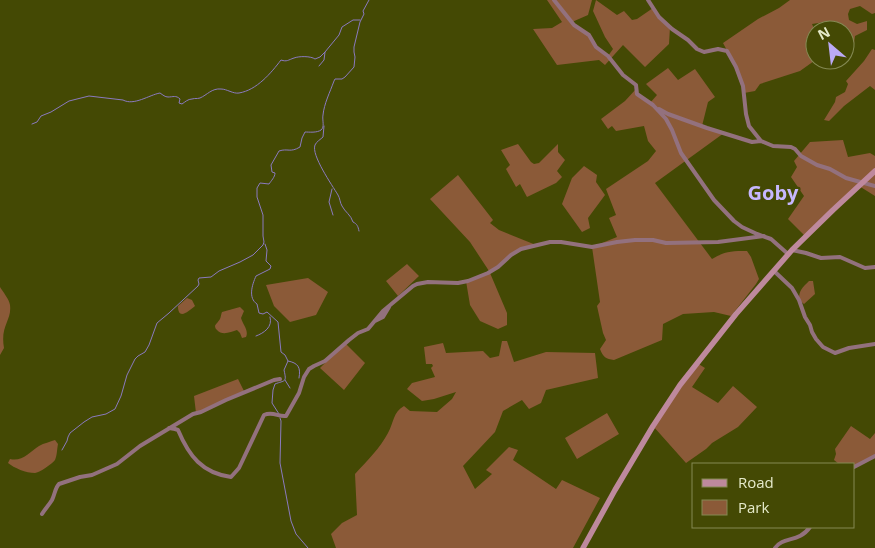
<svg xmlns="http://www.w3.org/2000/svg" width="875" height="548" font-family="'Open Sans',sans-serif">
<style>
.green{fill:#8b5a38}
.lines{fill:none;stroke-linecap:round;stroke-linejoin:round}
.stream{stroke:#8a7abf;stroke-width:1}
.minor{stroke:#93717e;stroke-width:4}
.secondary{stroke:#be899d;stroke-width:5.5}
.labels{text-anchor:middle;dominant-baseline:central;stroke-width:4.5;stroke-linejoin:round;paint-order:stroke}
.quarter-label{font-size:20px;font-weight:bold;fill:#c6b7fe;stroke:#444904}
</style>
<rect width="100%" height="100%" fill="#444904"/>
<!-- green -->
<path class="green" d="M547,0H592L588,15L572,22L589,35L593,42L608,56L613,49L605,37L593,11L596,0L617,15L624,11L632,20L637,19L653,8L670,27L669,44L645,67L623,45L605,65L599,60L557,65L533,29L552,28L562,22Z
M790,0H875V13L872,14L860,6L850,9L848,14L849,20L857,24L867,21V30L855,36L854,43L849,45L847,36H845V30H836L831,21L812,24L815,31V43L811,45L814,61L800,71L760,84L755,91L744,93L731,58L723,43L758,19L779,8Z
M872,49L875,50V90L870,86L844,106L829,121L824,120L835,102L836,97L845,92L848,84L846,81L864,61Z
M668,68L678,80L695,69L715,97L708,102L702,126L724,133L655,183L712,259C726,251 731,251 747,251L751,257L759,279L756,284L731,316L714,312L683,314L663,324L662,340L614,360C606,359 603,357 600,349L606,340L603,333L597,306L600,302L592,247L617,237L609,218L616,215L606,189L648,161L656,151L648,141L644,126L616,131L612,126L608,129L601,119L625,101L636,89L637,94L650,103L657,95L646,84Z
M843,140L848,157L870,153L875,156V196L859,186L806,237L788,219L804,196L791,177L797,167L794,161L810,142Z
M518,144L531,162L534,164L539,163L558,144V152L565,160L557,171L562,177L556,183L527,197L520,184L516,187L506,169L510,165L501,150Z
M584,166L597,175L596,182L605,195L588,218L590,228L582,232L562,204L572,178Z
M458,175L493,220L490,223L499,230L536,245L521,249L490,273L507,313V325L498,329L480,321L470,305L466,281L489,271L470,242L430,199Z
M407,264L419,276L398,296L386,281Z
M308,278L328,292L316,315L290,322L274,306L266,285Z
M809,281H813L815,294L804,304L799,300C799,290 802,288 809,281Z
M0,287C3,292 9,299 10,305C12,321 0,325 4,348L0,355Z
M187,298L192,300L195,306C189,311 178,321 178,306Z
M240,307L244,311L241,318C243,325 249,330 246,337L242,338L240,333L237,330C231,332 222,336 217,330C216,329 215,328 215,326C215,325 219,321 220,319C221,317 221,314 222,312Z
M502,341H507L514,362L546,352L595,353L598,378L546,390L541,403L529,409L522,400L503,411L495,432L463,466L475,489L492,474L486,470L509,447L518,450L513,460L556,489L562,480L600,498L573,548H336L331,534L342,523L357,515L355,474C367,461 380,448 388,433C394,422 393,412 404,406L410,411L437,412L452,399L456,392L434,399L422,401L407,389L412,383L435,377L431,368L433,366L432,364H426L424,347L443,343L446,353L483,351L490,358L499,356Z
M345,343L365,363L344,390L320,368Z
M697,363L705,368L692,387L718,403L733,386L757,407L738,427L712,443L706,449L686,463L653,426Z
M238,379L245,393L196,413L194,396Z
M607,413L619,434L577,459L565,438Z
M851,426L870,439L875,433V456L854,467V464H839L834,460L836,454L835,449Z
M55,440L58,444C57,449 57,456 55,460C52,464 39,473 35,473C26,473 14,468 8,463L10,459C22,462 30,452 39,446C44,443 50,442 55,440Z"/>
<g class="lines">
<!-- stream -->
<path class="stream" d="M319,66L324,60L325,52L339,35L342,27L353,20H360
M32,124L37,122L41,116L51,112L69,101L89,96L123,100C134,106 149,95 160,93C163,95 165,97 168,97C173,97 176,95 180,99L179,103L182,104C185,102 188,99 192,99C196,98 196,99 200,98C207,95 212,88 221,89C227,89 233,94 239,93C257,90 271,73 281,60C287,62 288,60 294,58C299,56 311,56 315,59L320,57L325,52
M324,126L323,137C321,139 316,142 315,145C311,155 332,185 338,195C340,198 340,203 342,206C345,212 351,215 353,222C357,224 358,226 359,231
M332,189L329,202L333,215
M265,244L267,250L266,261L271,266L270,269L256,276C252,285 248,298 257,304L259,313L263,314L267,312L278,322L281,352L285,355L288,361L284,370C287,383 285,380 275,384L273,390L272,403L279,414
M256,336C264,333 273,327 270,317
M288,361C298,363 301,367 299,378
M285,380L290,388
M280,418L281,421L280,463L291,521L296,534L308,548
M62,450L67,441L68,437L70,433L84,422L92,417L106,414L115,409L121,396L127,375L135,359L138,356L145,352L149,345L157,323L169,313L198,286L199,284L198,280L199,278L211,277L219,271L240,262L253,255L263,245L264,242L263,236V215L257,197V188L260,183L269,184C271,181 275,177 275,173L272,172L271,165L279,151C288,148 290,153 300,147L302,138L305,132C309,132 317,133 321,130C325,127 322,120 323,115C324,104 330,92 334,81L335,79H342L345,77L354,67L355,57L354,52V47L360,22L364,14L363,11L369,0"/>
<!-- minor -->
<path class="minor" d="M554,0L574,25L589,35L596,47L608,56L623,75L636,85L637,94L653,105L666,119L672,130L681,153L714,200L734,221L742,227L757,234L771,239L788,254
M648,0L659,17L672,29L688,40L697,49L704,52L718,49L727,51L736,67L743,86L746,114L749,126L761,141
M659,109L668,114L707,128L752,142L761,141L773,146L791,147L795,149L801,156L817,165L830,169L846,178L875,186
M792,250L806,253L821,258L840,257L865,268L875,267
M774,271L792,288L799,300L805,317L810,325L812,332L816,339L823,347L835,353L849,348L875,344
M375,321L383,317L389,307
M169,428L175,429L178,430C189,456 202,473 231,477L239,468L264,415C273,411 278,417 286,416L299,393L304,377L309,369L314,366L325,361L349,340L358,333L368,329L383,311L413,286L417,284L428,282L458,283L468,281L488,273L498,267L511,255L521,249L550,242H561L592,247L617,242L635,240H653L666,243L718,242L764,236
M854,467L875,456
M42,514C45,509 49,505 52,500C55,494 55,488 59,484L80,477L92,475L117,464L140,446L193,414L201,412L226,400L274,380L280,379
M775,548C783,536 799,543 810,527"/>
<!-- secondary -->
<path class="secondary" d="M583,548L615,490L653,426L680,385L736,314L792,250L833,210L875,171"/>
</g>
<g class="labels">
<!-- quarter labels -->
<g class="quarter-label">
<text x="773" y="192">Goby</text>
</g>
</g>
<!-- legend -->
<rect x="692" y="463" width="162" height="65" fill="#444904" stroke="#848953"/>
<rect x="702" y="479" width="25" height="8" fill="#be899d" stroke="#848953"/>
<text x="738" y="488" font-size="15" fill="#e5eaca">Road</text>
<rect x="702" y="500" width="25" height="15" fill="#8b5a38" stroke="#848953"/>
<text x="738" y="513" font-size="15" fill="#e5eaca">Park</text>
<!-- north arrow -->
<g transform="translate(830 45) rotate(332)"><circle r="24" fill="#444904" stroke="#848953"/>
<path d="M0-4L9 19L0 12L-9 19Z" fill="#bbaaf6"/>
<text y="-8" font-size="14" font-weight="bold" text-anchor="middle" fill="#e5eaca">N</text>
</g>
</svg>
